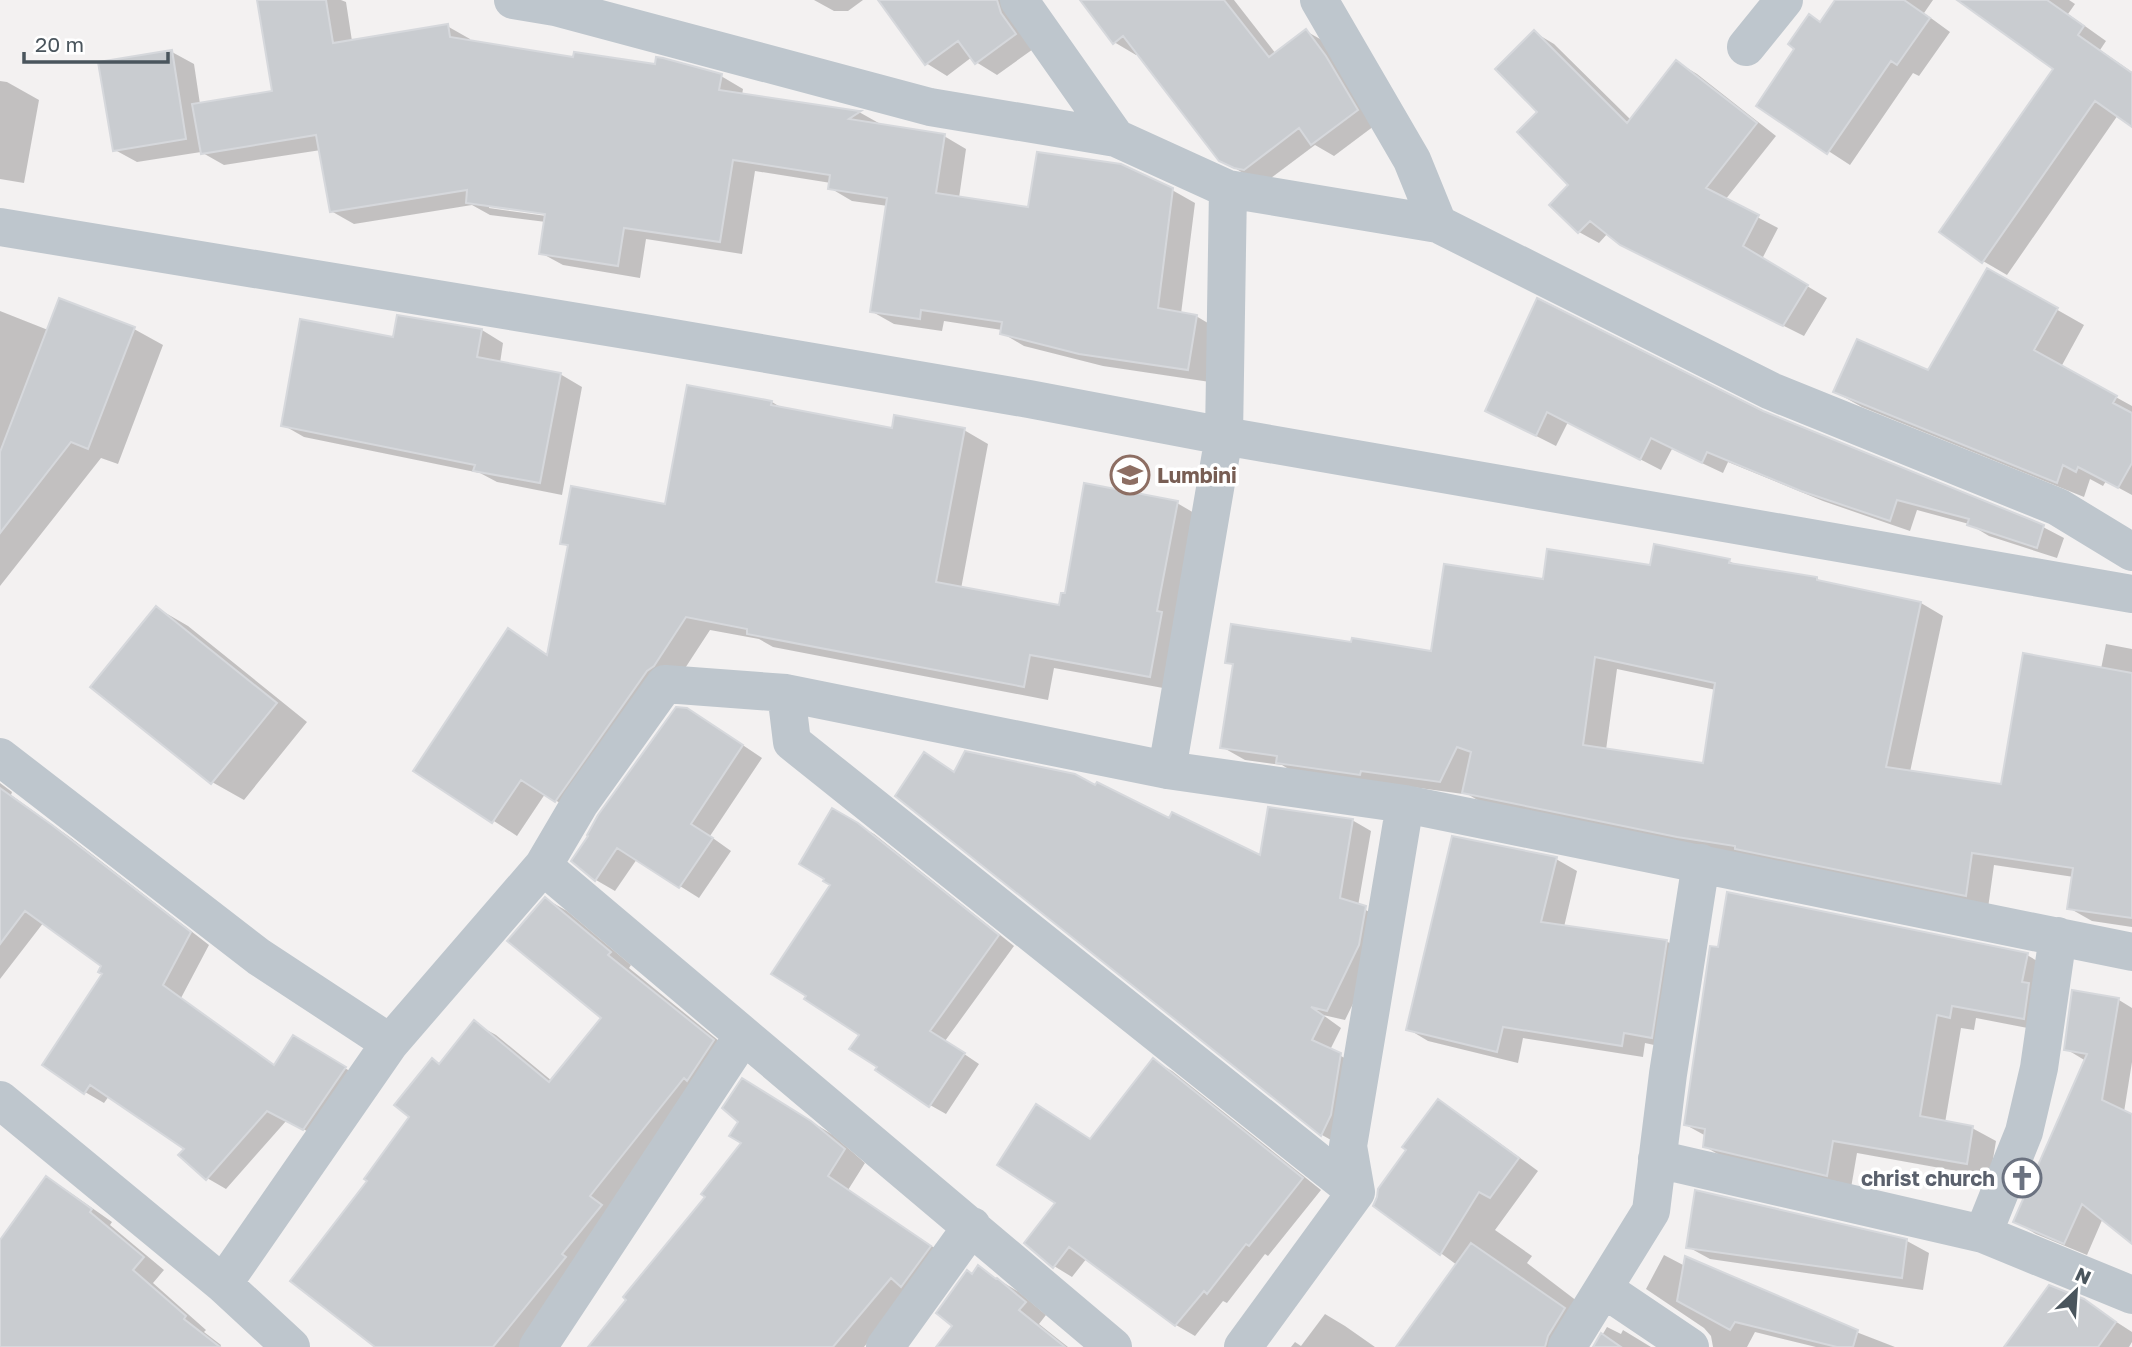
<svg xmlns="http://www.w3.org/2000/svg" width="2132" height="1347" font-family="'Golos Text',sans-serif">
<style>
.shadow{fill:#0003;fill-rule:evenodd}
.building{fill:#c9ccd0;stroke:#d6d8dc;stroke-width:2;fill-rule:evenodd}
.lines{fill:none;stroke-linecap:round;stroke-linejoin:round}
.minor{stroke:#bec6cd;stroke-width:38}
.labels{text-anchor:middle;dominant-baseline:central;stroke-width:7;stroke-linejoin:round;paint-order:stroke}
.education-label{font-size:21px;font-weight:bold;fill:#785e54;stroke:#fff;text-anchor:start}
.worship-label{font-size:21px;font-weight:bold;fill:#5b616d;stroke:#fff;text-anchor:end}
</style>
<rect width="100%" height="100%" fill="#f3f1f1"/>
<!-- shadow -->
<path class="shadow" d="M259,0H341L346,2L352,41L447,26L470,39V42L575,59L721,76L743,89L742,95L859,112L884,126L944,136L966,149L959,198L1030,209L1172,190L1195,203L1181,314L1196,316L1218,329L1210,382L1103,366L1024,346L1002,333V330L944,321L942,331L894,324L871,311L888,206L852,201L830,188L831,183L755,171L742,254L646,239L640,278L563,265L541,253L546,222L490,215L472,205L354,224L331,211L321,150L224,165L201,152L137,162L115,150L172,52L194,64L200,104L274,92ZM489,205L554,213V217L489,208Z
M814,0H863L848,11H834Z
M881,0H1006L1036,47L997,75L976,62L972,57L947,76L926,63Z
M1086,0H1234L1276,54L1306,31L1327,43L1378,123L1334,156L1315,145L1267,181L1243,173L1220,159L1138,53L1136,55L1114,42Z
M1837,0H1933L1924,13L1950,32L1919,76L1913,73L1850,165L1759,106Z
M1998,0H2069L2075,4L2068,14L2106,41L2100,50L2132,72V125L2118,115L2007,275L1983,261L2056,68Z
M1534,32L1554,44L1631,120L1677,62L1697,74L1776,136L1725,200L1778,228L1762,259L1827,298L1804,336L1642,255L1608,233L1599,243L1579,232L1570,185L1540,112Z
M0,81L7,82L39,100L24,183L0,179Z
M1987,270L2084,325L2061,367L2132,406V495L2106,481L2103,486L2090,479L2084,497L1862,407L1835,392L1929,373Z
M0,311L48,330L134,329L163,345L118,464L101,458L0,586Z
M482,330L503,343L500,363L560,374L582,387L562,495L497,482L480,473L304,437L283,425Z
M772,402L782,408L893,430H964L988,444L961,589L1060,607L1066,595L1177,503L1201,517L1174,690L1054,668L1048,700L773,647L759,639L710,630L678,679L580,815L545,794L517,836L416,770L509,631L549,656L569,547L562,543L667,506Z
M1487,411L1762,413L2043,527L2064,538L2057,558L1989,536L1969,524L1917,510L1910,531L1823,501L1728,462L1723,473L1672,449L1661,470L1568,422L1556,446Z
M1729,561L1740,567L1817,579L1824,583L1921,603L1943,616L1910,772L2002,786L2101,669L2106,644L2132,649V927L2092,921L2069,908L2074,877L1994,865L1988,908L1486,805L1464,792L1463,794L1383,783L1300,776L1282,765L1245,760L1222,747L1235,666L1227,662L1433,653L1544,581L1652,567ZM1617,669L1716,690L1704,765L1606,750Z
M157,608L188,626L307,722L244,800L212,782Z
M707,721L762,758L710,836L731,851L699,898L637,859L615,891L596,880L574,861Z
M956,773L1170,820L1261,858L1352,820L1371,831L1358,906L1383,919L1377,955L1345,1020L1323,1015L1341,1028L1330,1050L1359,1066L1340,1145L1322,1135L897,796Z
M0,783L12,792L11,795L71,838L209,945L181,998L276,1066L313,1048L364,1080L323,1140L287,1120L226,1189L207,1178L186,1148L109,1096L104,1103L85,1092L104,973L103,966L44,922L0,979Z
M832,810L874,834L1014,946L945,1041L979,1064L946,1114L930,1105L879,1067L861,1034L833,884Z
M1556,859L1577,871L1564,927L1666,941L1687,953L1672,1049L1645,1043L1643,1057L1523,1038L1518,1063L1428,1041L1408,1029Z
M546,899L567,911L631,965L629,968L735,1054L524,1347H377L369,1181L412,1116L440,1065L474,1023L496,1035L552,1081L604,1018Z
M2027,955L2051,969L2048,1032L1976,1018L1974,1030L1961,1028L1945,1123L1972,1128L1996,1141L1990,1177L1857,1153L1851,1188L1728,1160L1704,1146L1706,1136L1686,1125Z
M2119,1000L2132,1008V1062L2124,1112L2132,1117V1242L2103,1218L2087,1255L2036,1234L2015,1222L2086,1061L2066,1049Z
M1153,1060L1172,1071L1321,1190L1268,1256L1265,1254L1227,1303L1223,1301L1195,1336L1176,1325L1087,1258L1072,1277L1054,1266L1058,1202L1091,1140Z
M763,1092L833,1135L865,1163L848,1190L951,1259L912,1290L864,1347H590L707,1197L744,1143Z
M1438,1101L1458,1113L1538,1171L1495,1230L1532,1256L1527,1263L1590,1311L1568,1347H1398L1457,1265L1375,1205Z
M47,1179L68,1191L112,1222L110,1225L164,1270L153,1283L206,1330L204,1332L221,1345L220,1347H0V1243Z
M1697,1192L1907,1241L1929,1253L1923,1290L1710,1259L1688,1247Z
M1664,1255L1685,1266L1895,1347H1816L1755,1332L1747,1347H1713L1711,1336L1704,1328L1646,1289Z
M979,1268L1019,1292L1046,1315L1039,1324L1068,1347H938L955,1325L973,1275Z
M2084,1301L2132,1332V1342L2129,1347H2005Z
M1325,1314L1345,1326L1375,1347H1291L1295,1342L1301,1346Z
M1607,1327L1621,1334L1623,1330L1651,1347H1595Z"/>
<!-- building -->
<path class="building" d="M257,0H326L333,43L448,24L450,37L573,57L574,52L655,64L656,57L663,58L722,74L719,90L859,111H861L849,119L945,134L936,193L1028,207L1037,152L1121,164L1173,188L1158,308L1197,315L1188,370L1079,354L1000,334L1002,322L921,310L920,319L870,312L887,198L828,189L830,175L733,160L720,242L624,228L618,266L539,254L545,214L466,203L467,190L330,212L316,135L201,154L192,104L272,91Z
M878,0H997L1001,13L1016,34L975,64L958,41L925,65Z
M1080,0H1224L1269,57L1306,29L1326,56L1358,110L1311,145L1299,128L1244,170L1234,168L1219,161L1123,36L1113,44Z
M1835,0H1904L1930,18L1897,65L1891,61L1827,154L1756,106L1794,49L1788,44L1809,14L1820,22Z
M1957,0H2047L2084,26L2078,35L2132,73V127L2095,101L1982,263L1939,232L2053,69Z
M1534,30L1627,123L1676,60L1757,123L1706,188L1759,215L1743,246L1808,285L1783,326L1620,245L1590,221L1578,233L1549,205L1568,185L1517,132L1537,112L1495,69Z
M172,50L186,139L113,151L98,62Z
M1987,268L2058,308L2034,350L2117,396L2113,403L2132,413V463L2118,488L2078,467L2076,472L2063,465L2057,483L1833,392L1857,339L1928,370Z
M59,298L135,327L88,449L71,442L0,533V452Z
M1537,298L1763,411L2044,525L2037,548L1967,525L1969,519L1897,500L1890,521L1801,491L1707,452L1702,463L1651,438L1640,460L1547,412L1536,436L1485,411Z
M397,315L482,329L477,357L561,373L540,483L473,471L475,465L281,426L300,319L393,337Z
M687,385L772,401L771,405L892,428L894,415L965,428L936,582L1059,605L1061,593H1065L1084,483L1178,501L1157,611L1162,612L1150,677L1030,655L1024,687L747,634V629L686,617L654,666L647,671L555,802L521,780L492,823L413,771L508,628L547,655L568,545L560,544L571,486L665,504Z
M1654,544L1730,559L1729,563L1817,577V580L1921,602L1886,767L2001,784L2023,653L2132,673V918L2067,909L2073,868L1972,853L1966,896L1735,849V846L1677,837L1462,793L1471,752L1457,747L1440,782L1361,771L1360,775L1276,763L1277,756L1220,748L1233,664L1225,663L1231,624L1351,642L1352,638L1431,651L1444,564L1543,579L1547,549L1650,565ZM1595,657L1715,683L1703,763L1583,745Z
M156,606L277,703L211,784L90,687Z
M676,707L687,708L743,745L691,824L713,838L679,888L617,848L595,881L571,861L588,836L587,835L598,815Z
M965,751L1075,774L1095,785L1097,782L1169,818L1172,812L1260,855L1268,807L1353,819L1340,898L1366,906L1359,945L1327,1011L1311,1007L1324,1016L1312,1040L1341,1053L1331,1115L1321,1136L895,796L924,752L954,772Z
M0,788L52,825L191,932L163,985L274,1065L293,1035L346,1067L303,1130L267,1111L206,1180L178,1155L184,1149L90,1085L84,1094L42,1065L102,974L98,972L101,966L25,911L0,944Z
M832,808L858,823L999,935L930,1031L965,1053L929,1107L875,1070L877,1067L849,1049L859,1035L804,999L806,996L771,974L830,885L823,881L824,879L799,864Z
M1452,836L1557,857L1541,922L1667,940L1652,1038L1624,1033L1622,1046L1503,1027L1497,1052L1406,1030Z
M1727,892L2028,953L2022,982L2029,983L2024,1019L1952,1006L1950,1018L1937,1015L1920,1116L1973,1126L1967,1164L1833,1141L1827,1176L1703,1147L1705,1129L1684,1125L1710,946L1718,947Z
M545,897L611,952L608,955L714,1040L687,1081L684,1078L590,1196L602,1205L562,1254L566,1257L493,1347H375L290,1281L367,1181L364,1179L409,1117L394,1105L432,1058L439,1064L474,1020L549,1082L601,1018L507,941Z
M2072,990L2119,998L2102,1100L2132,1114V1244L2082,1204L2064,1244L2013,1222L2087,1054L2064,1050Z
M1153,1058L1303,1178L1249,1246L1246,1244L1207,1294L1204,1291L1175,1326L1069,1247L1053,1268L1024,1243L1055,1203L997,1165L1036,1104L1090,1139Z
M742,1078L811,1121L845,1149L828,1176L931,1246L901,1287L891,1278L833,1347H588L626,1300L623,1297L705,1197L701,1194L741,1143L729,1136L738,1122L722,1108Z
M1438,1099L1519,1158L1490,1198L1479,1192L1440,1255L1373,1206L1377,1197L1378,1189L1406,1150L1402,1147Z
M46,1176L92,1209L90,1212L144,1257L133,1270L186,1316L184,1319L220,1347H0V1240Z
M1695,1190L1907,1239L1902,1278L1686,1248Z
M1471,1243L1565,1308L1548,1336L1545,1347H1396Z
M1685,1256L1858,1330L1853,1347H1837L1735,1322L1730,1330L1677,1301Z
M978,1265L996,1279L997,1278L1026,1302L1019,1310L1065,1347H936L952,1326L936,1313L967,1270L972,1274Z
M2049,1285L2084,1299L2116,1322L2098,1347H2004Z
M1601,1333L1621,1347H1593Z"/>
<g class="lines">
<!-- minor -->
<path class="minor" d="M513,0L555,7L930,107L1116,138L1228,189L1438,224L1771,391L2058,507L2132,552
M1019,0L1116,138
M1319,0L1412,160L1438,224
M1746,47L1784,0
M0,227L650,334L1029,399L1224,436L2132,594
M786,693L792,742L1356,1192
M0,757L259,957L390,1043
M1167,770L1224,436L1228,189
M543,866L1113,1347
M0,1100L223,1284L291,1347
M1657,1159L1983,1234L2132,1295
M1983,1234L2024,1132L2039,1068L2058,936
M223,1284L390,1043L543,866L580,803L665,684L786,693L1167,770L1405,804L2132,952
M1604,1289L1690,1347
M538,1347L743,1036
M885,1347L972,1226
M1243,1347L1356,1192L1348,1146L1405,804
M1567,1347L1651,1211L1668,1074L1701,863"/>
</g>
<!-- icons -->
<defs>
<symbol id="school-ring" viewBox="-11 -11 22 22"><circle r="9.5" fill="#fff" stroke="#8d6e63" stroke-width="1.5"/><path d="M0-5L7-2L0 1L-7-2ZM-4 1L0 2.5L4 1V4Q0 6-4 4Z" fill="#8d6e63"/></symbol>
<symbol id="church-ring" viewBox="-11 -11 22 22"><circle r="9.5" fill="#fff" stroke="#6b7280" stroke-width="1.5"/><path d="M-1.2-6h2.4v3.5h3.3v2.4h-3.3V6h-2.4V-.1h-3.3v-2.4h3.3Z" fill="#6b7280"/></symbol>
</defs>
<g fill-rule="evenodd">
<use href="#school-ring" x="1108" y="453" width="44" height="44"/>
<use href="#church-ring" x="2000" y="1156" width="44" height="44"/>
</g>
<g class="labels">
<!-- education labels -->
<g class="education-label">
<text x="1157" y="475">Lumbini</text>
</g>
<!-- worship labels -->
<g class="worship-label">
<text x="1995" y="1178">christ church</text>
</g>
</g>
<!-- north arrow -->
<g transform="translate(2076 1291) rotate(25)" stroke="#ffffff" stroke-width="5" paint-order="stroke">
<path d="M0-5L12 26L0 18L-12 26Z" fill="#4a555d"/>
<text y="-10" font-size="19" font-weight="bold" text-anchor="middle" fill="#4a555d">N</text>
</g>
<!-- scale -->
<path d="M24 52v10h144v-10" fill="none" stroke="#4a555d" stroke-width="3.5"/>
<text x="35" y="52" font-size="21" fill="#4a555d" stroke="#ffffff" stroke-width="5" paint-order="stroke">20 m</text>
</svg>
